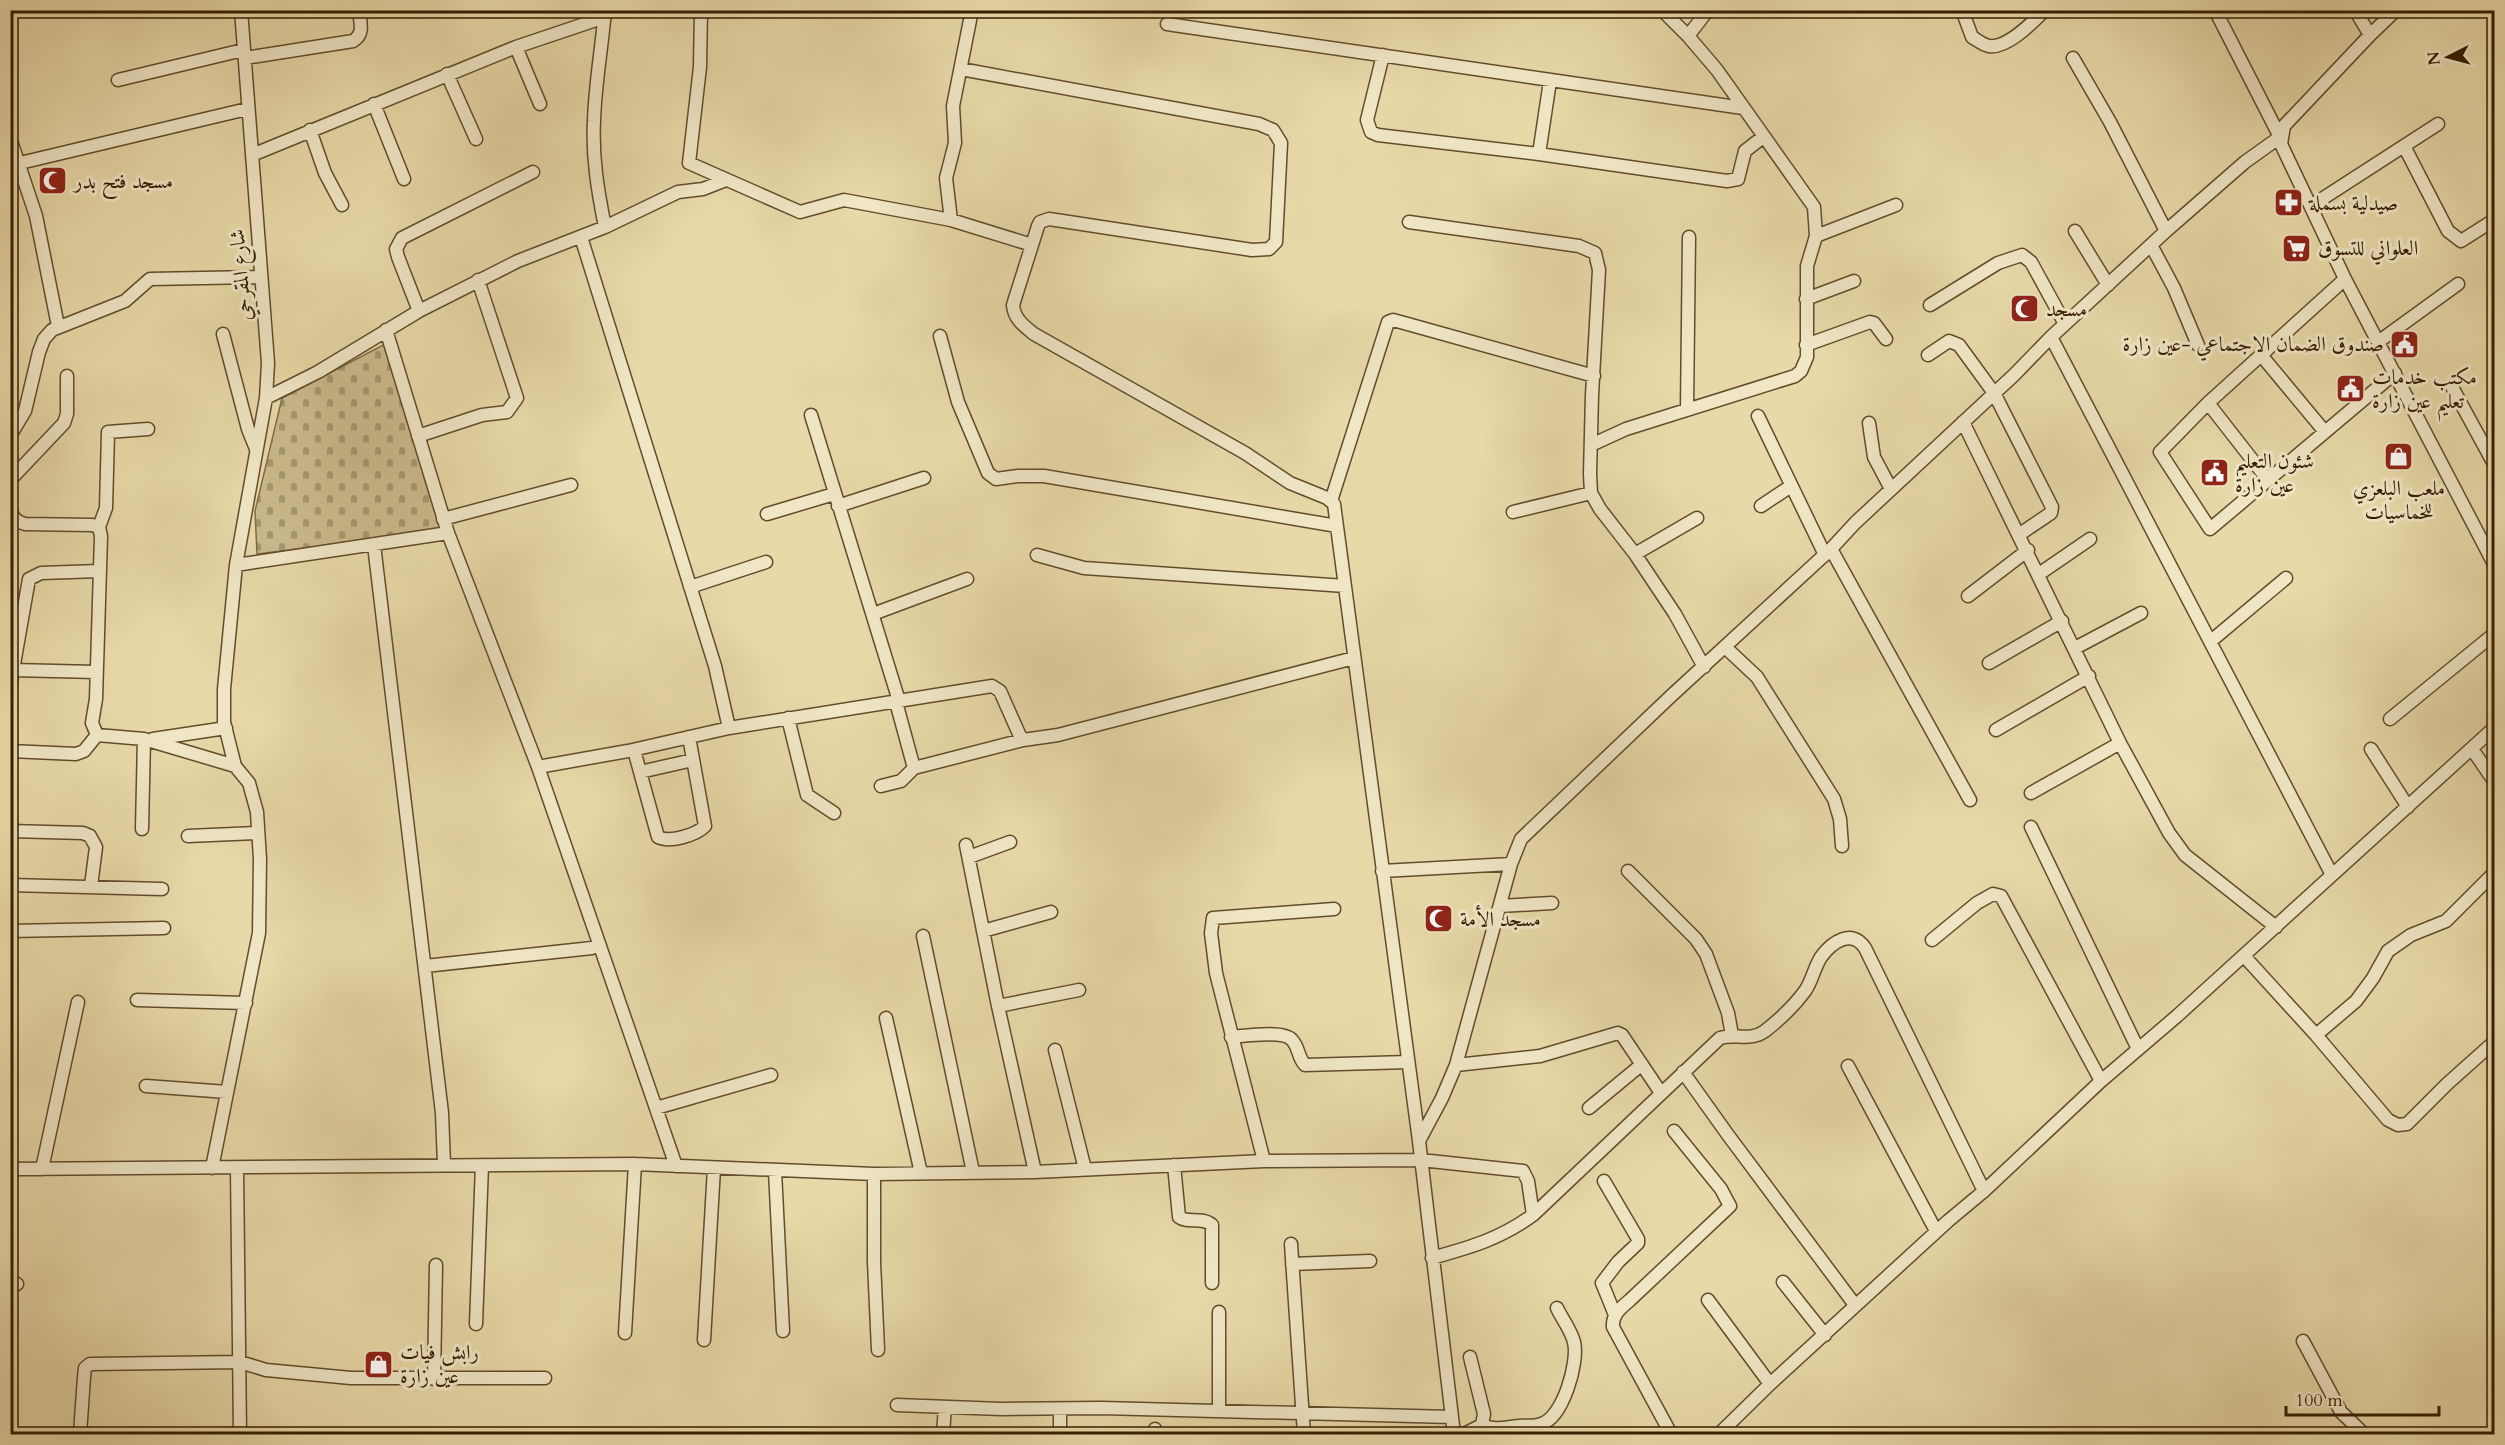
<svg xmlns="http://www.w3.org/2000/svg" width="2505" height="1445" font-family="Cardo,Amiri,serif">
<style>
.cemetery{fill:url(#cemetery-stones);stroke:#806b46;stroke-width:1.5}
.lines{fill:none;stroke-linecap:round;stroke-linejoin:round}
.minor-casing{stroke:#624c2b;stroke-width:15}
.minor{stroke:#f0e6c6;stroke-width:12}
.labels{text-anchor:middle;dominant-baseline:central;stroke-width:6;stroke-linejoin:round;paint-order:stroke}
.poi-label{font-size:21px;fill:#361d01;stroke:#f0e6c6;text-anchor:start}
.street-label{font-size:21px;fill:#361d01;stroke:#f0e6c6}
</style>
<defs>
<pattern id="cemetery-stones" width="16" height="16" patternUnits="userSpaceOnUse" patternTransform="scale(1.5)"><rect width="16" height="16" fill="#cab98c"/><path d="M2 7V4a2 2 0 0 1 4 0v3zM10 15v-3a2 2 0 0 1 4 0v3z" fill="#a59670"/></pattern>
</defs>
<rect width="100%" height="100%" fill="#e8d9a8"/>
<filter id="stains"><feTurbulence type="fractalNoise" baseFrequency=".00333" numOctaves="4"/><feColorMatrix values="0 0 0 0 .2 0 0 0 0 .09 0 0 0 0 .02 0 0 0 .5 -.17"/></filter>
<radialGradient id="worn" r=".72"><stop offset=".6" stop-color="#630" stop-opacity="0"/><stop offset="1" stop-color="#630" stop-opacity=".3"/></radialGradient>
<!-- cemetery -->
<path class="cemetery" d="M387,343L443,531L257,554L255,511L282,398Z"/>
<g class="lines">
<defs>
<path id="minor" d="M605,10C602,47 595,84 594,121C592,157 598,192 605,227
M701,10L700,67L689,163L800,212L844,200L951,220
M972,10L953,106L955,143L946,178L951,220L1032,245
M1962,10L1972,37C1977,40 1983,45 1989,46C2007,49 2033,22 2045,10
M2355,10L2370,35
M2396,10L2370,35L2284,126L2281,144L2345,279L2494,564
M2489,11L2490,10
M1167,24L1743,108
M1688,36L1708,10
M516,47L540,104
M1383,55L1367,120L1371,132L1378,135L1539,154L1727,181L1738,179L1745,151L1763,137
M245,58L353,41C365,34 360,22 359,10
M2073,58L2110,122L2166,231
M961,69L1259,124L1273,130L1281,143L1276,242L1269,249L1252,250L1049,219L1040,222L1038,226L1013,305C1014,319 1024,326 1034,334L1245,453L1290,483L1327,498L1334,504L1419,1141L1454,1434
M447,74L476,139
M118,80L243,50
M374,104L404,179
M310,130L325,173L342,205
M10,138L36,216L58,326
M2404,146L2448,231L2461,241L2494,220
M1539,154L1550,81
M252,155L516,47L605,17
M20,163L247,109
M2311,206L2438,124
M1409,222L1579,246L1595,253L1599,270L1592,395L1590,474L1591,493L1600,509L1635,554L1675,614L1704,667
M2075,231L2108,285
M1816,236L1896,205
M581,237L715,666L729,728
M2151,245L2174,288L2198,345
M2345,279L2208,403L2160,452L2210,529L2395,373
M1806,299L1854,281
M1930,305L1998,263L2022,255L2031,262L2065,324
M419,311L398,257L396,249L402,238L533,172
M386,330L448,533L538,767L676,1166
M223,334L248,429L256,449
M940,336L958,402L988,473L996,479L1018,476H1044L1337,526
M2051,337L2332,875
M2378,342L2458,284
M1806,345L1870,322L1874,323L1886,339
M1928,355L1949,341L1959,345L1994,393L2052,507L2051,513L2020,534
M2261,355L2325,432
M2452,387L2494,464
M266,398L318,372L419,311L518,261L605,227L678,192L703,189L726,180
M2208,403L2268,480
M1687,410L1689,237
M811,415L899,701
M1758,416L1825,555
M1963,422L2120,743L2169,833L2185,855L2276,927
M1869,423L1874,457L1891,489
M10,436L25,411L39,352L44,339L52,330L125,301L150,279L261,277
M418,436L482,415L507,412L517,398L478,280
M1591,445L1626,429L1795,376L1801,371L1807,357V266L1816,236L1814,207L1717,70L1688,36L1662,10
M10,480L64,423L67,414V376
M1331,501L1388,322L1393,320L1404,323L1594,376
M838,506L924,478
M1761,506L1791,486
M10,507C12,517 15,521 25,524L92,525L99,527L101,536L96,699L92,723L97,735
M1513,512L1591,493
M767,514L834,494
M443,519L571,485
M99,527L106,508L108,432L148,429
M374,545L442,1113L444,1165
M1831,549L1970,800
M1635,554L1697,518
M1037,555L1084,568L1345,586
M236,565L448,533
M2039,574L2090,539
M690,587L766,562
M1968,596L2028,550
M873,614L967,579
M2211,641L2286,578
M1725,647L1757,677L1834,799L1840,819L1842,846
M2075,648L2141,613
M1989,663L2062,621
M13,670L96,672
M10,687L29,579L41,573L99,571
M896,702L914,768L1023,740
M788,718L807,795L834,813
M2390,719L2494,634
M1996,730L2089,676
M97,735L144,739L235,766
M153,739L226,728
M2371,749L2408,807
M2472,749L2494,781
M634,750L658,837C670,843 696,835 705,826L689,737
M10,751L76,754L84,751L97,735
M538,767L628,751L729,728L992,686L1000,691L1020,736L1023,740L1058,735L1354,658
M640,772L693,760
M881,786L901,781L914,768
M2031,793L2120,743
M2031,827L2138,1049
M142,829L144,739
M10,831L83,833L90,836L96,847L91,886
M188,836L258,833
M966,845L998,1006L1035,1172
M969,857L1010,842
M1382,871L1511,864
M1628,871L1696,939L1706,954L1728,1013L1732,1035
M10,885L162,889
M1500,906L1552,903
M10,931L164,928
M983,931L1051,912
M923,936L973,1172
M1932,940L1977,903L1993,894L2001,896L2101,1081
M2244,956L2316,1035L2388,1120L2398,1125L2407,1124L2447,1084L2494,1042
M425,966L592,948
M137,1000L246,1003
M998,1006L1079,990
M886,1018L921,1173
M2316,1035L2356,1001L2373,978L2388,951L2411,935L2446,921L2494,873
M1231,1037C1244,1036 1284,1030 1292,1040C1299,1047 1298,1058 1305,1065L1408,1062
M1055,1050L1085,1169
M1456,1065L1540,1056L1618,1033L1622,1035L1661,1093
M1848,1066L1936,1231
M1683,1072L1728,1135L1855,1305
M146,1086L227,1092
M656,1108L771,1075
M1589,1108L1641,1065
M1419,1141L1442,1098L1456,1065L1511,864L1521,839L1671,696L1831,549L1855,523L2014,375L2051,337L2166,231L2245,162L2280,137L2215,10
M1264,1161L1216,973L1211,933L1213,918L1334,909
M1174,1165L1179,1217C1188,1224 1202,1216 1212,1225V1283
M212,1168L259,933L260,859L257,812L249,783L235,766L224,722V689L236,565L266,398L268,363L241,10
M237,1168L240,1434
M10,1169L635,1164L874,1174L1035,1172L1264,1161L1421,1160L1523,1171L1528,1181L1533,1215
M42,1169L78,1002
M775,1171L783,1331
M874,1174V1262L878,1350
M1604,1181L1638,1239V1243L1618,1262L1602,1283L1615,1315
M1291,1244L1304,1434
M1432,1258C1471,1247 1500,1239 1533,1215L1720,1038C1735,1033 1750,1042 1765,1031C1779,1020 1794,1006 1805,991C1812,981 1814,968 1821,957C1832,942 1852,928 1865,948L1984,1191
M1292,1264L1370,1261
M1783,1282L1825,1335
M10,1283L17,1284
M1708,1300L1770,1384
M476,1324L482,1165
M625,1333L635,1164
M704,1340L714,1168
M2303,1341L2341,1412L2364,1434
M434,1379L436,1265
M897,1405L1001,1409L1102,1408L1451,1417
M1060,1409V1434
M1219,1411V1312
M10,1419H11
M1482,1425C1496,1431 1505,1427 1518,1426C1526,1425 1533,1427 1541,1424C1563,1418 1579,1362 1574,1342C1571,1330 1562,1319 1557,1308
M80,1434L84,1377L85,1368L90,1364L240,1362L266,1370L351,1378H545
M943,1434L945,1407
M1155,1434V1429
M1464,1434L1482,1425L1484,1414L1470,1357
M1671,1434L1613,1327C1612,1314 1621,1308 1630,1300L1730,1206L1721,1189L1674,1131
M1719,1434L1770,1384L1948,1221L1984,1191L2101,1081L2177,1016L2494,728"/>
</defs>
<!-- minor casing -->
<use href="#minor" class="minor-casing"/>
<!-- minor -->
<use href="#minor" class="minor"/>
</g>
<!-- icons -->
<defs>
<symbol id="mosque-square" viewBox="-11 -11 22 22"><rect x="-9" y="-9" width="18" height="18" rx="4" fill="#8f2418" stroke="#f0e6c6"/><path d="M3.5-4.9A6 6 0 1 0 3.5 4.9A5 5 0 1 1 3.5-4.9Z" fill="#fff"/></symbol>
<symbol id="pharmacy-square" viewBox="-11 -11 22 22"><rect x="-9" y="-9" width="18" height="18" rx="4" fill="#8f2418" stroke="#f0e6c6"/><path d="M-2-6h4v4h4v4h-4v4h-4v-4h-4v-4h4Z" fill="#fff"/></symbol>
<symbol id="supermarket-square" viewBox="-11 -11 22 22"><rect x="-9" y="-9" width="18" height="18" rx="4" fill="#8f2418" stroke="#f0e6c6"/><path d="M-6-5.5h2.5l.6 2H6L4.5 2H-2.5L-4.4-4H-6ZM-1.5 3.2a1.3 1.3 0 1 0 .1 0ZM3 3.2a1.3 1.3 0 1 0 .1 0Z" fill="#fff"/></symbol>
<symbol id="civic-square" viewBox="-11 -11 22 22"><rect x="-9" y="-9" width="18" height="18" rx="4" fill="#8f2418" stroke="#f0e6c6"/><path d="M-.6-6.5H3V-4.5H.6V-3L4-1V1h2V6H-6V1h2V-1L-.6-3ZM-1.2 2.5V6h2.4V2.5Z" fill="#fff"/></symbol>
<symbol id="shop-square" viewBox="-11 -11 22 22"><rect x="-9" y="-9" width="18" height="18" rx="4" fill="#8f2418" stroke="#f0e6c6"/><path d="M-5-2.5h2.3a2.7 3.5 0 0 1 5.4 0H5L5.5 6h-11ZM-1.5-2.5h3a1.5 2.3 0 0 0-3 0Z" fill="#fff"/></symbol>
</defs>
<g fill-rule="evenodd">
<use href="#mosque-square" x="36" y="164" width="33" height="33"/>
<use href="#pharmacy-square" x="2272" y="186" width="33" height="33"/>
<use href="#supermarket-square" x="2280" y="232" width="33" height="33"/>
<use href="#mosque-square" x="2008" y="292" width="33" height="33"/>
<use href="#civic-square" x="2388" y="328" width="33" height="33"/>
<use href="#civic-square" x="2334" y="372" width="33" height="33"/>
<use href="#shop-square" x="2382" y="440" width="33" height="33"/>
<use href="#civic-square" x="2198" y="456" width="33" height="33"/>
<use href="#mosque-square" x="1422" y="902" width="33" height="33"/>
<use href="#shop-square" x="362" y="1348" width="33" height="33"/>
</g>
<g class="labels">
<!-- poi labels -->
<g class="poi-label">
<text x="74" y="181">مسجد فتح بدر</text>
<text x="2309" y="203">صيدلية بسملة</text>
<text x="2318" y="248">العلواني للتسوق</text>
<text x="2046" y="309">مسجد</text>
<text x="2384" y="344" text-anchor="end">صندوق الضمان الاجتماعي -عين زارة</text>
<text x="2372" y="377">مكتب خدمات<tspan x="2372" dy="24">تعليم عين زارة</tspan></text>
<text x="2235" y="461">شئون التعليم<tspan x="2235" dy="24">عين زارة</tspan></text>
<text x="2399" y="488" text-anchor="middle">ملعب البلعزي<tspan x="2399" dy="24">للخماسيات</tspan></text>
<text x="1460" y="919">مسجد الأمة</text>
<text x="400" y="1352">رابش فيات<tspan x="400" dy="24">عين زارة</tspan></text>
</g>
<!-- street labels -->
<g class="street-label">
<text transform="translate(241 275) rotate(-95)">شارع المقرحي</text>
</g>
</g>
<!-- margin -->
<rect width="2505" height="1445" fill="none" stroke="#e8d9a8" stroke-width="36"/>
<rect x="12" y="12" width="2481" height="1421" fill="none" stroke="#361d01" stroke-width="3"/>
<rect x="18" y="18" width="2469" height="1409" fill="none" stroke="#361d01" stroke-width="1.5"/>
<!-- north arrow -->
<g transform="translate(2448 57) rotate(264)" stroke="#f0e6c6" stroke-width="4.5" paint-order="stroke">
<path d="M0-4.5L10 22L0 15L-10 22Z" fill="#361d01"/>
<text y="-9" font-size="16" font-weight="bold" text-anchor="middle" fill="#361d01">N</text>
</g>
<!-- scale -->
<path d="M2286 1406v9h153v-9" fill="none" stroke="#361d01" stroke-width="3"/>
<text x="2295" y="1406" font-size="18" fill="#361d01" stroke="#f0e6c6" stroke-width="4.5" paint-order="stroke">100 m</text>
<rect width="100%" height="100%" filter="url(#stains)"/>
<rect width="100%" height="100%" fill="url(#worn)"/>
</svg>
